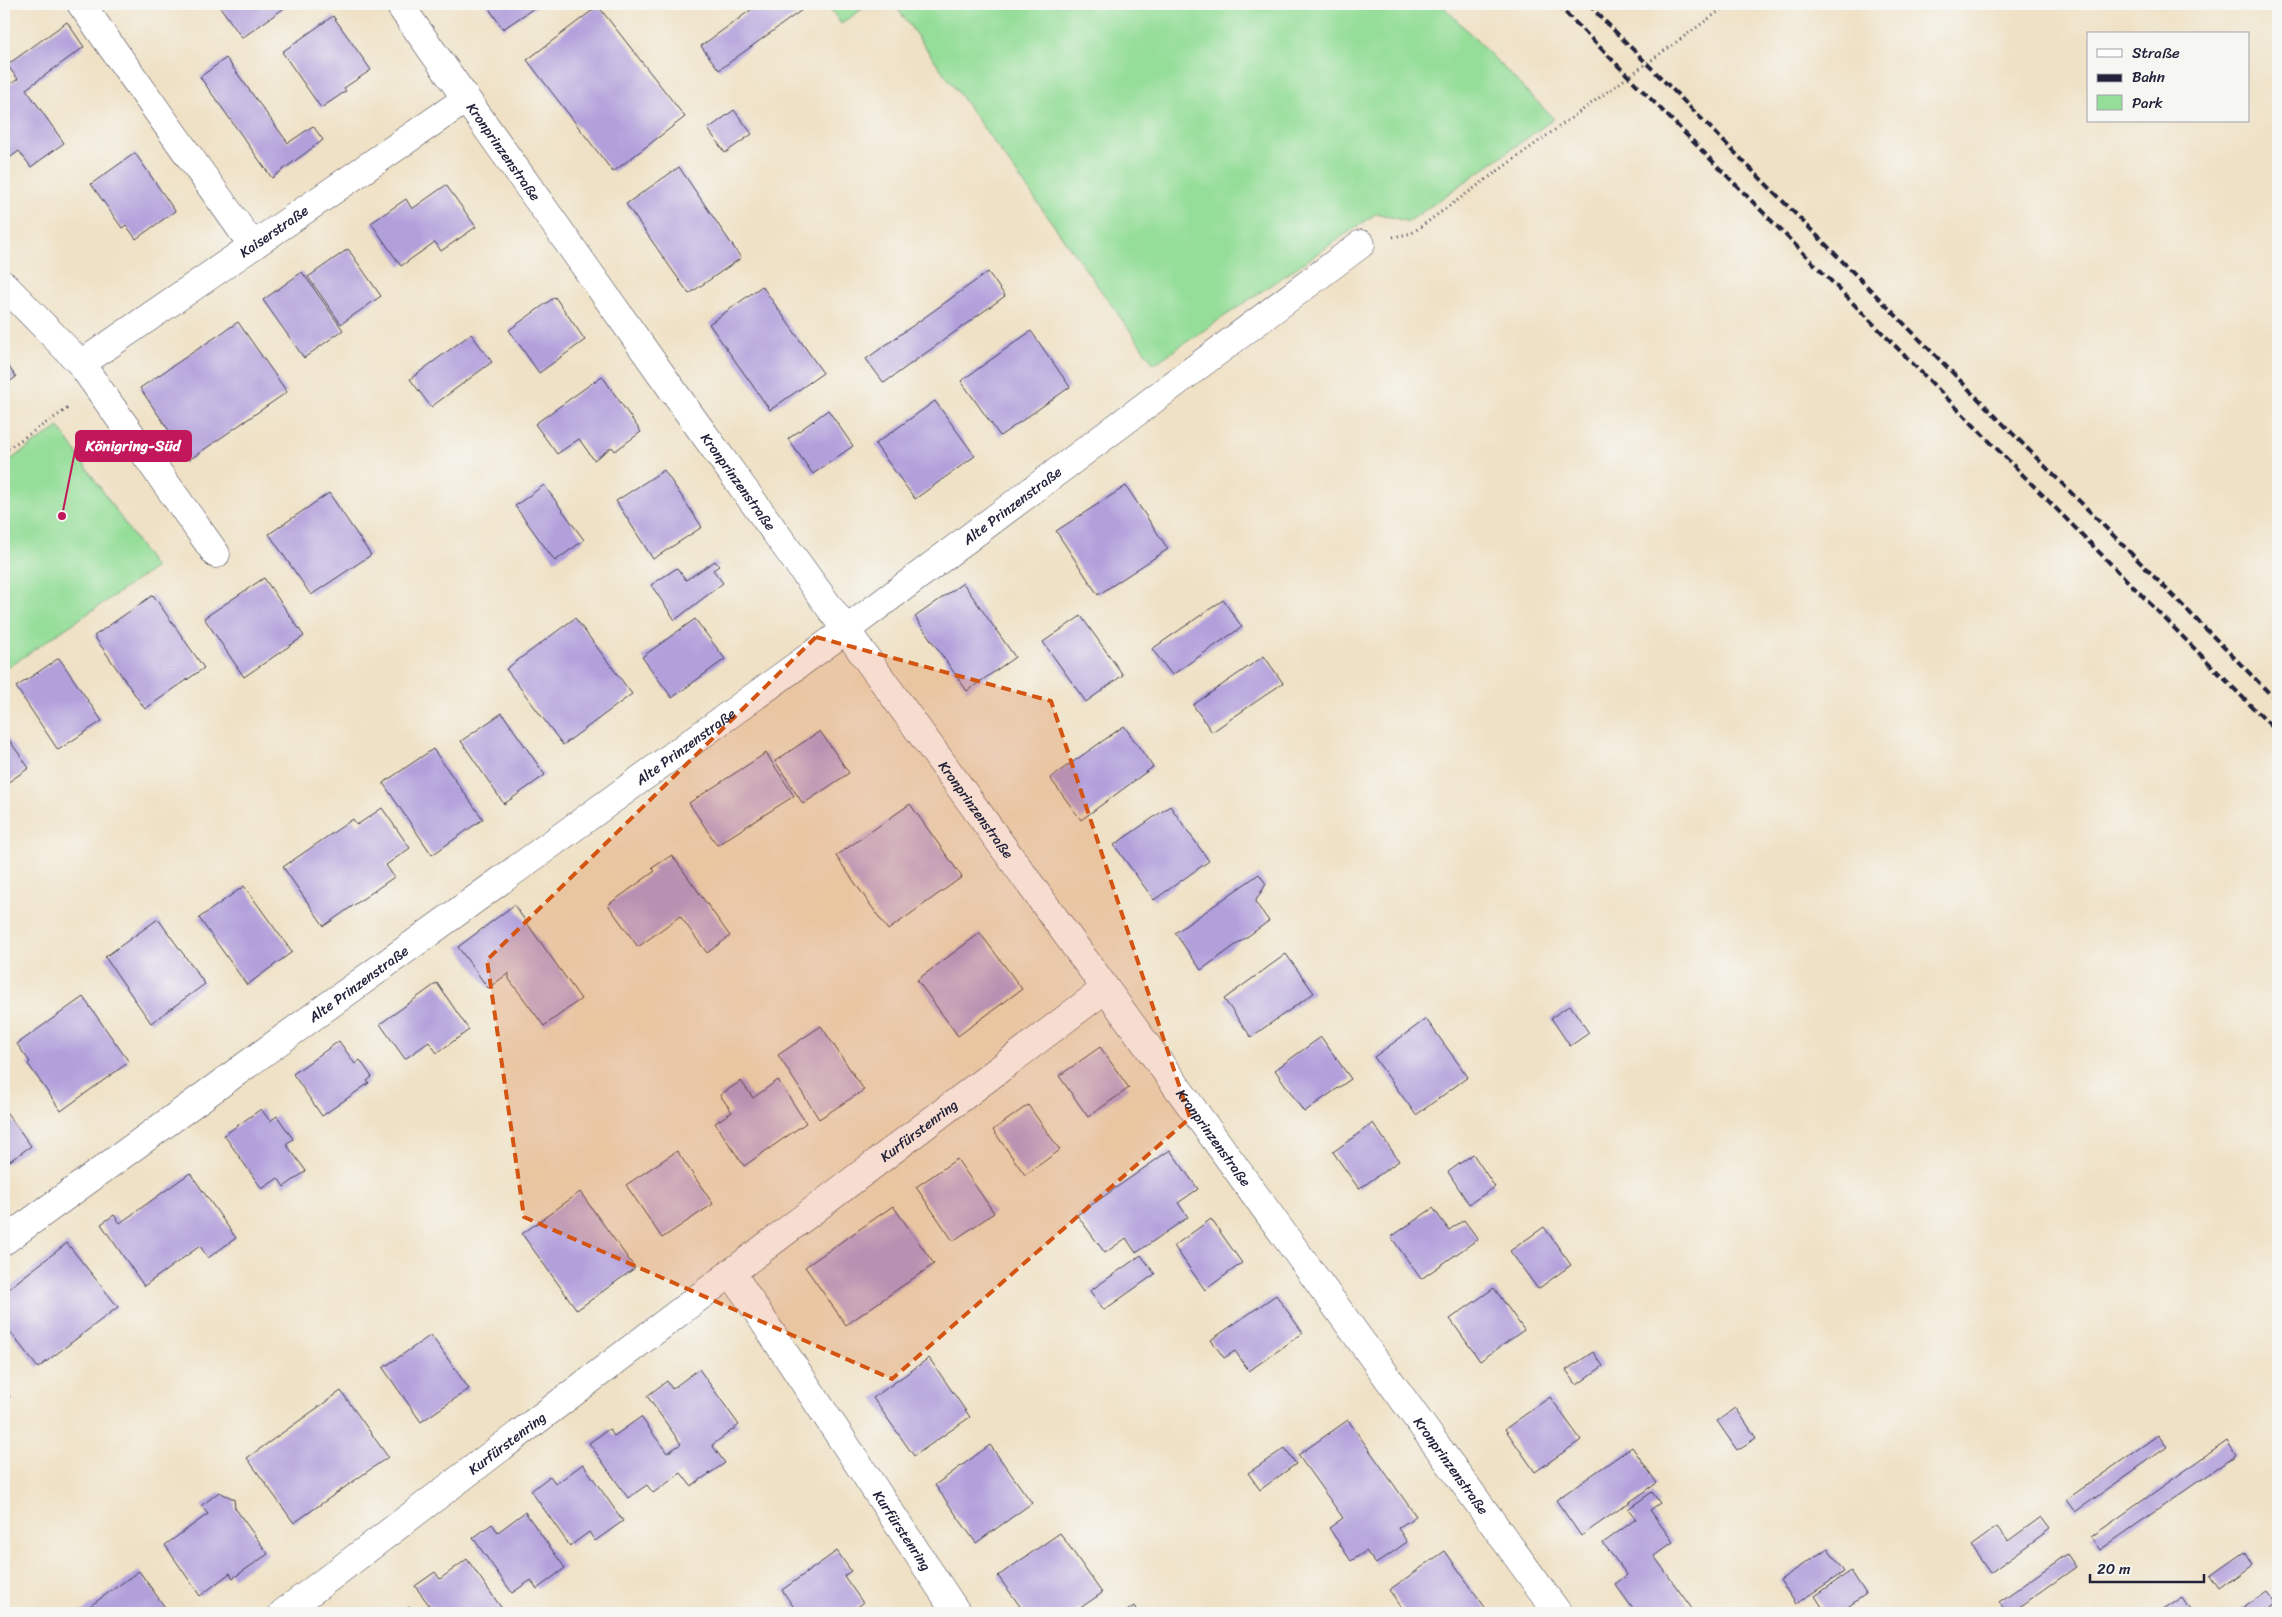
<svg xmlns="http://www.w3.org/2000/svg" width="2282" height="1617" font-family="Sriracha,sans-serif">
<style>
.green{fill:#95de99;stroke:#5c806a}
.building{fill:#b2a0db}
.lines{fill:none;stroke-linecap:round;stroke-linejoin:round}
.minor-casing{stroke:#413f50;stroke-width:29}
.path{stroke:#413f50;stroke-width:3;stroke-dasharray:1 4;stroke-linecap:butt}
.minor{stroke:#fff;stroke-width:28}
.rail{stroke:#22223b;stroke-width:4;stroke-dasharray:8 4;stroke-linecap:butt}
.marked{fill:#d45411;fill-opacity:0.2;stroke:#d45411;stroke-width:4;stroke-dasharray:10 6;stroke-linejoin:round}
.labels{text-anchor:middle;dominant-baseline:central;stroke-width:5;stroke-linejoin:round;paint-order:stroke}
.street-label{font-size:14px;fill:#22223b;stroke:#f6f6f2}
.leader{fill:none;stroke:#c2185b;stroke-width:2}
.callout-dot{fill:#c2185b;stroke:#f6f6f2;stroke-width:2}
.callout{fill:#c2185b;stroke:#c2185b;stroke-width:2}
.callout-label{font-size:15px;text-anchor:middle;font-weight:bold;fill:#fff}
</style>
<rect width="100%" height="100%" fill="#f6f6f2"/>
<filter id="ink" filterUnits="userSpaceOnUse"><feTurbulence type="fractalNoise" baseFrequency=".02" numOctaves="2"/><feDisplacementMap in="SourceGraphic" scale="10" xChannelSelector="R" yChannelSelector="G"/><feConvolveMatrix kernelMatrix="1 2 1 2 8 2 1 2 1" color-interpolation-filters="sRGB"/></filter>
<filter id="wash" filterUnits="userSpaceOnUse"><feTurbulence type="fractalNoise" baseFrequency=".0096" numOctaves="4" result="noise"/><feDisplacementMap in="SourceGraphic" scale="20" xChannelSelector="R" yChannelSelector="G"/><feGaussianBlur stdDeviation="1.12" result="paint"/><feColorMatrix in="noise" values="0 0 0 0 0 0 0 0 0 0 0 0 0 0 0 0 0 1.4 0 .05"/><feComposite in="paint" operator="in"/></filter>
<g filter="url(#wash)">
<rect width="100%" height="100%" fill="#efe1c5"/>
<!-- green -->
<path class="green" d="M827,4H869L841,24Z
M894,4H1441L1554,119L1408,222L1377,213L1154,364Z
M59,427L155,568L4,670V464Z"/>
<g id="blocks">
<!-- building -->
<path class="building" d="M218,4H290L242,38Z
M486,4H540L503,29Z
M759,4H804L806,7L719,70L701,46Z
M598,6L685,117L613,172L527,60Z
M333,16L371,70L344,88L346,91L321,108L282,52Z
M67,22L84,47L26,89L64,143L31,167L19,151L4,162V88L18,79L7,65Z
M226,58L288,143L313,126L323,140L272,178L200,77Z
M734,110L752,134L725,153L708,129Z
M135,153L175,211L136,239L126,225L122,228L91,184Z
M679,167L741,258L689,294L626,204Z
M446,185L476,227L441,251L435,242L401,266L371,223L406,199L412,209Z
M348,249L381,296L341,324L308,277Z
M302,272L343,330L304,358L263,300Z
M988,272L1005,296L884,383L866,359Z
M762,286L823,373L770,410L709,324Z
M555,297L585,340L539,373L509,330Z
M238,322L287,392L189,460L140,388Z
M1031,331L1070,387L1000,436L961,381Z
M471,334L492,362L431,407L410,379Z
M4,360L16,377L4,386Z
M602,376L641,432L615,451L612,447L594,460L579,439L557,454L535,424Z
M935,401L975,456L915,499L875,444Z
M828,410L853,446L813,474L788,439Z
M664,470L702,527L653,559L616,501Z
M544,485L584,540L555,561L515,506Z
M1126,486L1168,549L1098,595L1056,531Z
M329,493L371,555L311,595L269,534Z
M715,561L719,566L713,570L723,583L675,620L651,585L677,568L686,580Z
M264,578L304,636L244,677L204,618Z
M963,583L1015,657L967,691L915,617Z
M153,595L204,668L145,709L94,636Z
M1223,600L1242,627L1172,675L1152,649Z
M1081,616L1123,675L1086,702L1043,642Z
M575,618L632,694L563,745L506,669Z
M695,619L725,659L672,698L642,657Z
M1264,656L1283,683L1212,732L1193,705Z
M59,658L102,721L58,750L16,687Z
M502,713L545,775L504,804L461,741Z
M1124,726L1153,767L1081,820L1050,778Z
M820,731L849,773L803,804L775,761Z
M4,733L29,768L4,785Z
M433,749L483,819L432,855L383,783Z
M766,753L794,796L717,845L689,803Z
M910,804L962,877L888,930L836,856Z
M1170,806L1209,861L1154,900L1114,845Z
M382,808L410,848L386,865L394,877L324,926L283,867L353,819L357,825Z
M672,855L730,936L707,953L680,916L638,947L608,905L655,871L652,868Z
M1259,874L1266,884L1255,902L1269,921L1201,970L1175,933Z
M244,886L292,952L247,985L199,918Z
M514,905L581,999L544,1026L509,979V973L488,988L458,947Z
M158,919L205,984L151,1023L105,957Z
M980,933L1022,989L958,1036L917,980Z
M1286,954L1314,993L1251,1037L1224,999Z
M437,983L469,1030L437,1053L429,1042L405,1059L380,1024Z
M83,997L129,1062L61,1111L28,1064L30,1062L17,1044Z
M1570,1005L1589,1033L1570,1046L1551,1018Z
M1426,1019L1468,1077L1416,1115L1374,1057Z
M821,1026L864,1090L819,1119L778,1055Z
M1321,1037L1351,1079L1304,1112L1275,1070Z
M339,1041L355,1064L360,1060L372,1077L367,1081L369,1083L322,1116L293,1074Z
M1100,1047L1129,1088L1088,1117L1059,1076Z
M778,1080L806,1123L744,1166L715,1123L732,1112L720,1095L741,1081L753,1098Z
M1028,1105L1060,1150L1025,1175L993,1130Z
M4,1109L31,1146L4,1165Z
M261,1109L270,1121L277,1116L293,1139L286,1144L306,1171L284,1187L278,1178L262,1189L224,1135Z
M1373,1123L1399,1161L1359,1189L1333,1152Z
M1170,1150L1198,1189L1178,1203L1188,1217L1136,1253L1126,1238L1105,1253L1077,1215Z
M677,1151L713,1204L662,1238L626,1185Z
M1473,1154L1495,1187L1469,1204L1448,1172Z
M957,1159L994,1213L953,1241L916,1187Z
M190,1173L236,1238L208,1258L200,1246L144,1286L101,1224L114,1215L120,1223Z
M580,1192L635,1268L577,1310L522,1234Z
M893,1206L934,1264L846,1325L805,1267Z
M1433,1208L1449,1230L1464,1220L1478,1239L1421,1279L1391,1237Z
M1211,1219L1242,1263L1205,1290L1174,1246Z
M1544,1227L1571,1265L1538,1289L1510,1251Z
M67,1243L118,1307L38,1368L4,1324V1292Z
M1141,1255L1155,1274L1104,1310L1090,1291Z
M1494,1288L1524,1330L1480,1361L1450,1319Z
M1276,1295L1303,1333L1249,1371L1235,1351L1224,1358L1211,1340Z
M431,1335L469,1389L421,1422L383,1368Z
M1593,1352L1603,1366L1577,1385L1566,1370Z
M929,1358L970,1417L914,1456L873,1398Z
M699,1369L739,1425L712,1445L725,1463L691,1486L681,1473L653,1493L647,1485L628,1498L589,1443L609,1429L614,1436L641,1417L667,1453L681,1444L647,1396L667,1381L672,1389Z
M4,1389L10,1397L4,1401Z
M341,1391L388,1457L294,1523L247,1458Z
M1550,1397L1581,1440L1535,1472L1505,1429Z
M1736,1408L1756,1438L1737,1450L1717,1421Z
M1348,1420L1416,1516L1398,1528L1407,1542L1376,1564L1366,1551L1351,1561L1329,1528L1343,1518L1298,1455Z
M2158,1435L2167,1447L2075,1512L2066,1500Z
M2227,1441L2236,1455L2100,1550L2091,1537Z
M990,1445L1032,1503L976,1543L935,1485Z
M1632,1447L1657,1483L1581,1536L1556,1500Z
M1285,1448L1296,1464L1260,1490L1248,1473Z
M583,1464L623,1521L595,1541L589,1532L570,1546L531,1491L550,1476L556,1484Z
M219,1492L234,1499L235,1508L268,1554L233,1578L230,1573L200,1596L165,1545L208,1514L201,1506Z
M1652,1492L1660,1503L1650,1510L1673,1542L1654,1556L1695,1613H1636L1615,1584L1627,1575L1603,1543L1636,1519L1628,1509Z
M525,1512L565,1568L537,1589L531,1580L512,1593L473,1538L492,1524L498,1532Z
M2041,1517L2050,1529L1990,1573L1971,1546L1997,1527L2008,1541Z
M1060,1533L1102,1593L1073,1613H1025L998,1576Z
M1828,1548L1844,1572L1796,1604L1780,1580Z
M837,1551L851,1571L844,1576L863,1603L849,1613H789L795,1609L782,1590Z
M1445,1551L1489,1613H1406L1389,1590Z
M2245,1552L2253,1565L2220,1589L2211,1576Z
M2067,1554L2076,1567L2011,1613H2007L1999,1602Z
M467,1559L505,1613H435L415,1586L435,1572L440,1579Z
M139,1571L169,1613H80Z
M1851,1571L1866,1594L1839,1613H1826L1815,1596Z
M2268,1591L2277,1604L2264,1613H2236Z
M2183,1597L2191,1609L2185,1613H2159Z
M1134,1606L1138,1613H1124Z
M409,1607L413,1613H400Z"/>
</g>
</g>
<g filter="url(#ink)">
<use href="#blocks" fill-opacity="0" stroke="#413f50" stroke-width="1"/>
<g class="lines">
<defs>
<g id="minor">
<path d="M81,4L253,246"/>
<path id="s1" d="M399,4L688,412L1558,1613"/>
<path d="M4,285L81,364L216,554"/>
<path id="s2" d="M81,364L466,99"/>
<path id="s3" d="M4,1241L846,630L1361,244"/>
<path id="s4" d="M731,1272L957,1613"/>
<path id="s5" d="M283,1613L1105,989"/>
</g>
</defs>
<!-- minor casing -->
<use href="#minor" class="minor-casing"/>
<!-- path -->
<path class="path" d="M1393,237L1412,233L1729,4
M4,451L70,407"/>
<!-- minor -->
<use href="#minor" class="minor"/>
<!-- rail -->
<path class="rail" d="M1557,4L2278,733
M1588,4L2278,702"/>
</g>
</g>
<!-- marked area -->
<path class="marked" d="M816,637L1051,701L1190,1118L892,1379L524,1217L487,960Z"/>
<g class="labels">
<!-- street labels -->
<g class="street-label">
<text stroke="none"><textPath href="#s1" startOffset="181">Kronprinzenstraße</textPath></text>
<text stroke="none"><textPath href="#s2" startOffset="234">Kaiserstraße</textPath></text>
<text stroke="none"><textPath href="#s1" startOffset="586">Kronprinzenstraße</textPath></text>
<text stroke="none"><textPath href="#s3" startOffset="1248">Alte Prinzenstraße</textPath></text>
<text stroke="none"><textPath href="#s3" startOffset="842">Alte Prinzenstraße</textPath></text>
<text stroke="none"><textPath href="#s1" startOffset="991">Kronprinzenstraße</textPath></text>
<text stroke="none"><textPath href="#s3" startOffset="438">Alte Prinzenstraße</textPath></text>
<text stroke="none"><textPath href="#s5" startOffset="798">Kurfürstenring</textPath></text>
<text stroke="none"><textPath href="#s1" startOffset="1396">Kronprinzenstraße</textPath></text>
<text stroke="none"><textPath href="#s5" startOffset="281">Kurfürstenring</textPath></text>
<text stroke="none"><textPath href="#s1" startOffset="1801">Kronprinzenstraße</textPath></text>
<text stroke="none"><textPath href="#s4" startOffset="310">Kurfürstenring</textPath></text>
</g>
</g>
<!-- callouts -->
<path class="leader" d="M62 516L76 446"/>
<circle class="callout-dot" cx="62" cy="516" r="5"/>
<rect class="callout" x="76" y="431" width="115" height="30" rx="5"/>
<g class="callout-label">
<text x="133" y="451">Königring-Süd</text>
</g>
<!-- margin -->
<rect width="2282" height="1617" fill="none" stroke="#f6f6f2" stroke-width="20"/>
<!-- legend -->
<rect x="2087" y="32" width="162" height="90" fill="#f6f6f2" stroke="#a1a1a9"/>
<rect x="2097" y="49" width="25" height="8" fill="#ffffff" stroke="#a1a1a9"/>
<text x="2132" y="58" font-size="15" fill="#22223b">Straße</text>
<rect x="2097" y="74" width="25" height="8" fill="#22223b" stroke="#a1a1a9"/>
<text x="2132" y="82" font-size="15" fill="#22223b">Bahn</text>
<rect x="2097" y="95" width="25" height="15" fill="#95de99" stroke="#a1a1a9"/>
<text x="2132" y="108" font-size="15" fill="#22223b">Park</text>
<!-- scale -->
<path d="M2090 1574v8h114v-8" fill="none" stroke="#22223b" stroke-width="2.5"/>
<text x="2097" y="1574" font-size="15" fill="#22223b" stroke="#f6f6f2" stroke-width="4" paint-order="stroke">20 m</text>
</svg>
